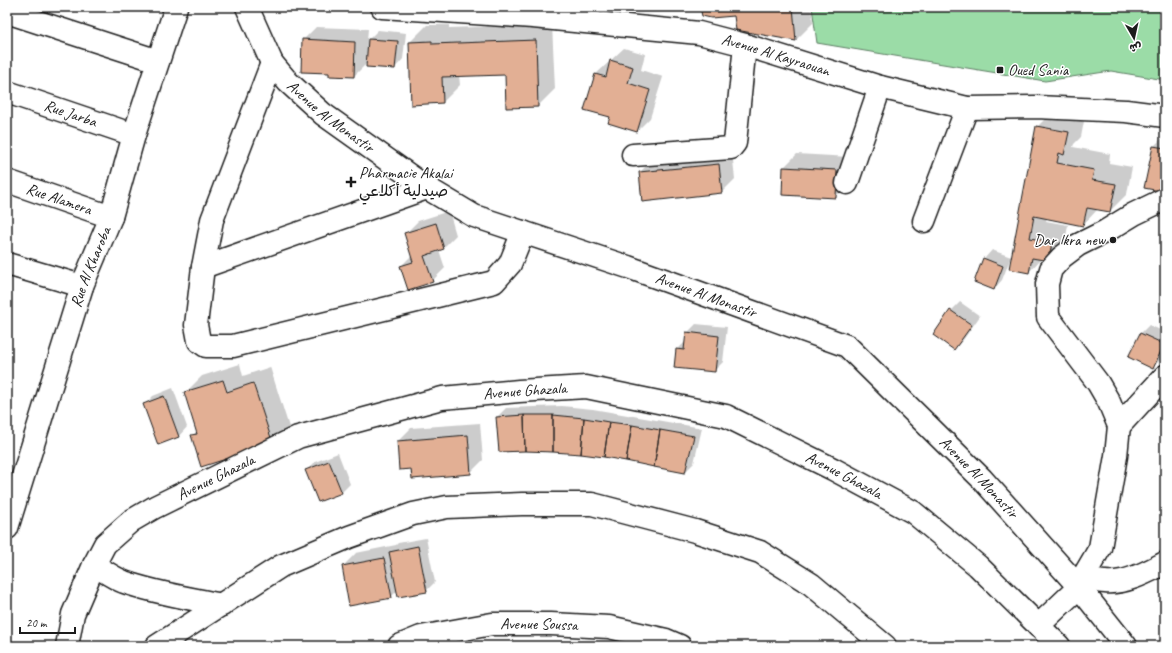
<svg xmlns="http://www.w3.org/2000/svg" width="1172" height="653" font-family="Caveat,'Playpen Sans Arabic',sans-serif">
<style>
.green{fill:#9bdca7;stroke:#5c7c62}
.shadow{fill:#0003}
.building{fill:#e2af94;stroke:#1c1c1c}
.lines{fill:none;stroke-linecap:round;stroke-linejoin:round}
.minor-casing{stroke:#1c1c1c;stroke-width:25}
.minor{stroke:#fff;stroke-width:22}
.poi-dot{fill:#1c1c1c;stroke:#fff;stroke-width:1.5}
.labels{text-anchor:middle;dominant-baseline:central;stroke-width:3;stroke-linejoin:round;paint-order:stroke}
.street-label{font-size:16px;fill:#1c1c1c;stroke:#fff}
.poi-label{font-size:16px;fill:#1c1c1c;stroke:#fff;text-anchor:start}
</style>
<rect width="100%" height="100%" fill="#fff"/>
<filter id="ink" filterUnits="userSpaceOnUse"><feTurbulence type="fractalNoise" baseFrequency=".025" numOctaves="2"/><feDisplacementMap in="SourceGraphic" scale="8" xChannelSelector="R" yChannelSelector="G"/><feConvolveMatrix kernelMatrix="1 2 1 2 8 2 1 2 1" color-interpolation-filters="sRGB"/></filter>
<g filter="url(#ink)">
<!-- green -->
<path class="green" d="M812,7H1165V80L1111,71L1045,81L817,43Z"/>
<!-- shadow -->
<path class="shadow" d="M701,7H811L813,23L796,40L735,14Z
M552,24L555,89L538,106L506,74L459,75L460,85L443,102L410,42L427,25H449V28Z
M316,27L368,29L367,41L378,30L406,33L403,59L395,68L367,63L354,76L330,72L303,40Z
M624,48L645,54L641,70L663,77L650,118L637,131L611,117L586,109L596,74Z
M1054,110L1085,116L1081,137L1074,144L1073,147L1110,154L1109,163L1132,167L1127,194L1110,211L1098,209L1083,225L1047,218L1046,221L1068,225L1065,243L1048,259L1042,258L1029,272L1010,268L1037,127Z
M1163,137L1165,138V191L1154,146Z
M732,151L735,179L722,192L640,172L653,159Z
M797,154L850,157L848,184L835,197L784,167Z
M449,211L456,235L443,248L439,250L445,268L432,281L401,266L412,255L405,234L418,221Z
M992,250L1011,257L1002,280L994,289L984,259Z
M960,302L980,316L963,340L954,349L951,311Z
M696,324L727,327L723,362L714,371L677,350L686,341L687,333Z
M1149,325L1165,332V351L1161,359L1153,367L1140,334Z
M240,364L243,376L270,367L289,427L272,443L192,436L197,431L185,393L202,376Z
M173,388L187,427L179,436L158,443L144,405L153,396Z
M562,406L593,409L702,428L694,463L685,472L581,453L497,417L506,408Z
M480,423L483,460L470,473L412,468L398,441L411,428Z
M338,453L350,484L341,493L306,471L315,462Z
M426,538L435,582L426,591H397L391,597L343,566L356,553L396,545L398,543Z"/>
<!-- building -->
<path class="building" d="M587,7H645V10Z
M700,7H793L796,41L736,30L734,16L711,18L702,16Z
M302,39L355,42L354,77L329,76V73L301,72Z
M368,39L398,41L395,69L366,67Z
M536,40L538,107L506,108L505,75L442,77L443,103L411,105L409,42L432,41V44Z
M610,60L633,67L628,83L650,90L637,132L608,123L610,117L584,110L595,74L606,77Z
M1036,126L1069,132L1064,155L1059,153L1057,163L1094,170L1092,180L1116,184L1110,212L1087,208L1083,226L1034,216L1030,238L1052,242L1049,261L1032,258L1029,273L1009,269Z
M1153,146L1165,148V192L1144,188Z
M719,164L722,193L642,202L639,172Z
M783,167L837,170L836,198L782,195Z
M436,223L444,249L424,256L433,282L408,290L400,266L413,262L404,233Z
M983,258L1003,266L994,290L974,282Z
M950,310L972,325L954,350L933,335Z
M686,332L719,336L715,372L674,368L676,349L684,350Z
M1140,333L1164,344L1153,369L1128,357Z
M223,380L227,392L253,383L273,444L201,467L191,435L197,434L184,392Z
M164,396L179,437L158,445L143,404Z
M524,415L525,451L499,452L496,417Z
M524,415H553V452L525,451Z
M553,415L584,418L581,454L553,452Z
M584,418L609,422L604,457L581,454Z
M609,422L632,425L626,461L604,457Z
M632,425L660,430L654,467L626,461Z
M660,430L694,436L685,473L654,467Z
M468,435L471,474L412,479L411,469L399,470L397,441Z
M329,461L342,493L318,502L305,470Z
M418,546L427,592L398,597L389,552Z
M384,558L392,598L349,606L342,566Z"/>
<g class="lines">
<defs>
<g id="minor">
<path id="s1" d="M247,7L272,63L288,82L323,114L427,188L474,216L628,267L847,346L982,479L1079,587L1126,646"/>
<path id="s2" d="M382,7L533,17L699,33L745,45L880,87L967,108L1036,107L1126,111L1165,116"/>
<path d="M7,12L158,61"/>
<path d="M272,63L212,220L203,267L196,325L199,341L206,346H233L494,282L510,264L523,232"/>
<path id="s3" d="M7,92L134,135"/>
<path d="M633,155L731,148L735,143L745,45"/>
<path id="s4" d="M7,181L111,217"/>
<path d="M847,183L880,87"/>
<path d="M924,221L967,108"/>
<path d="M7,264L82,286"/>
<path d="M203,267L427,188"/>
<path d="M1119,426L1165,376"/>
<path id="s5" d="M7,528L82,286L111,217L134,135L176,7"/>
<path d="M1083,577C1090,579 1098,582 1105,582C1126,584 1147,572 1165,563"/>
<path id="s6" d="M222,605C189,598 155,593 124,582C114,578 104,571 94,565L105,544L131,521L155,507L298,437L442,398L519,391L586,387L726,416L833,469L913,512L978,566L1059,646"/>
<path d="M1038,626L1079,587L1083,577L1100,548L1116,456L1119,426L1109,402L1098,383L1048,317L1047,284L1051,269L1062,257L1078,245L1106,231L1134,214L1165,199"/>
<path d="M67,646L73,614L94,565"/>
<path d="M157,646L281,566L349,537L413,514L447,507L522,504H592L695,531L760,552L811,584L885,646"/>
<path id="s7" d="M399,646L421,637L492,624H551L609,627L666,640L680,646"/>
</g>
</defs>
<!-- minor casing -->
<use href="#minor" class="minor-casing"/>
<!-- minor -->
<use href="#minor" class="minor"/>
</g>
</g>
<!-- markers -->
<g class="poi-dot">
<rect x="996" y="66" width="8" height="8" rx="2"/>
<path d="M349 176h4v4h4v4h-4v4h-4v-4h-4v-4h4z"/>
<circle cx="1113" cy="240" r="4"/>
</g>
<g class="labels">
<!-- street labels -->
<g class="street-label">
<text stroke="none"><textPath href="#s2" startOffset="398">Avenue Al Kayraouan</textPath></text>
<text stroke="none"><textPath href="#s3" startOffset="67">Rue Jarba</textPath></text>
<text stroke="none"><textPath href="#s1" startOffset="141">Avenue Al Monastir</textPath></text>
<text stroke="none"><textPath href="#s4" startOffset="55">Rue Alamera</textPath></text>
<text stroke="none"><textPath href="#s5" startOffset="274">Rue Al Kharoba</textPath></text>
<text stroke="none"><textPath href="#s1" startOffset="561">Avenue Al Monastir</textPath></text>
<text stroke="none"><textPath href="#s6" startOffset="613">Avenue Ghazala</textPath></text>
<text stroke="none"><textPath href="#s6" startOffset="949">Avenue Ghazala</textPath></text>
<text stroke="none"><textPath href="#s6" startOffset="289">Avenue Ghazala</textPath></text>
<text stroke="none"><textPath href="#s1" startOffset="897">Avenue Al Monastir</textPath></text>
<text stroke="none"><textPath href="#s7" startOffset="143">Avenue Soussa</textPath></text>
</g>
<!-- poi labels -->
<g class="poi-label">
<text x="1008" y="70">Oued Sania</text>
<text x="359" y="173">Pharmacie Akalai<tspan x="359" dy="18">صيدلية أكلاعي</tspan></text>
<text x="1105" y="240" text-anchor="end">Dar lkra new</text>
</g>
</g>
<!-- margin -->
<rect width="1172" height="653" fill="none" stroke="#fff" stroke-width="24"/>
<rect x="12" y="12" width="1148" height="629" fill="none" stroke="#1c1c1c" stroke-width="1.5" filter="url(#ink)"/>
<!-- north arrow -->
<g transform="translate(1134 38) rotate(171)" stroke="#ffffff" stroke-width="3" paint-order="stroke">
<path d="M0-3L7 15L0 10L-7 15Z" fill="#1c1c1c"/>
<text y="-6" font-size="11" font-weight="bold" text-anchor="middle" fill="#1c1c1c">ش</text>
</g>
<!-- scale -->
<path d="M20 627v6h55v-6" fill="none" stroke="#1c1c1c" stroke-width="2"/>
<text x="26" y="627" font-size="12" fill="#1c1c1c" stroke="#ffffff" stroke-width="3" paint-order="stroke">20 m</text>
</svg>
